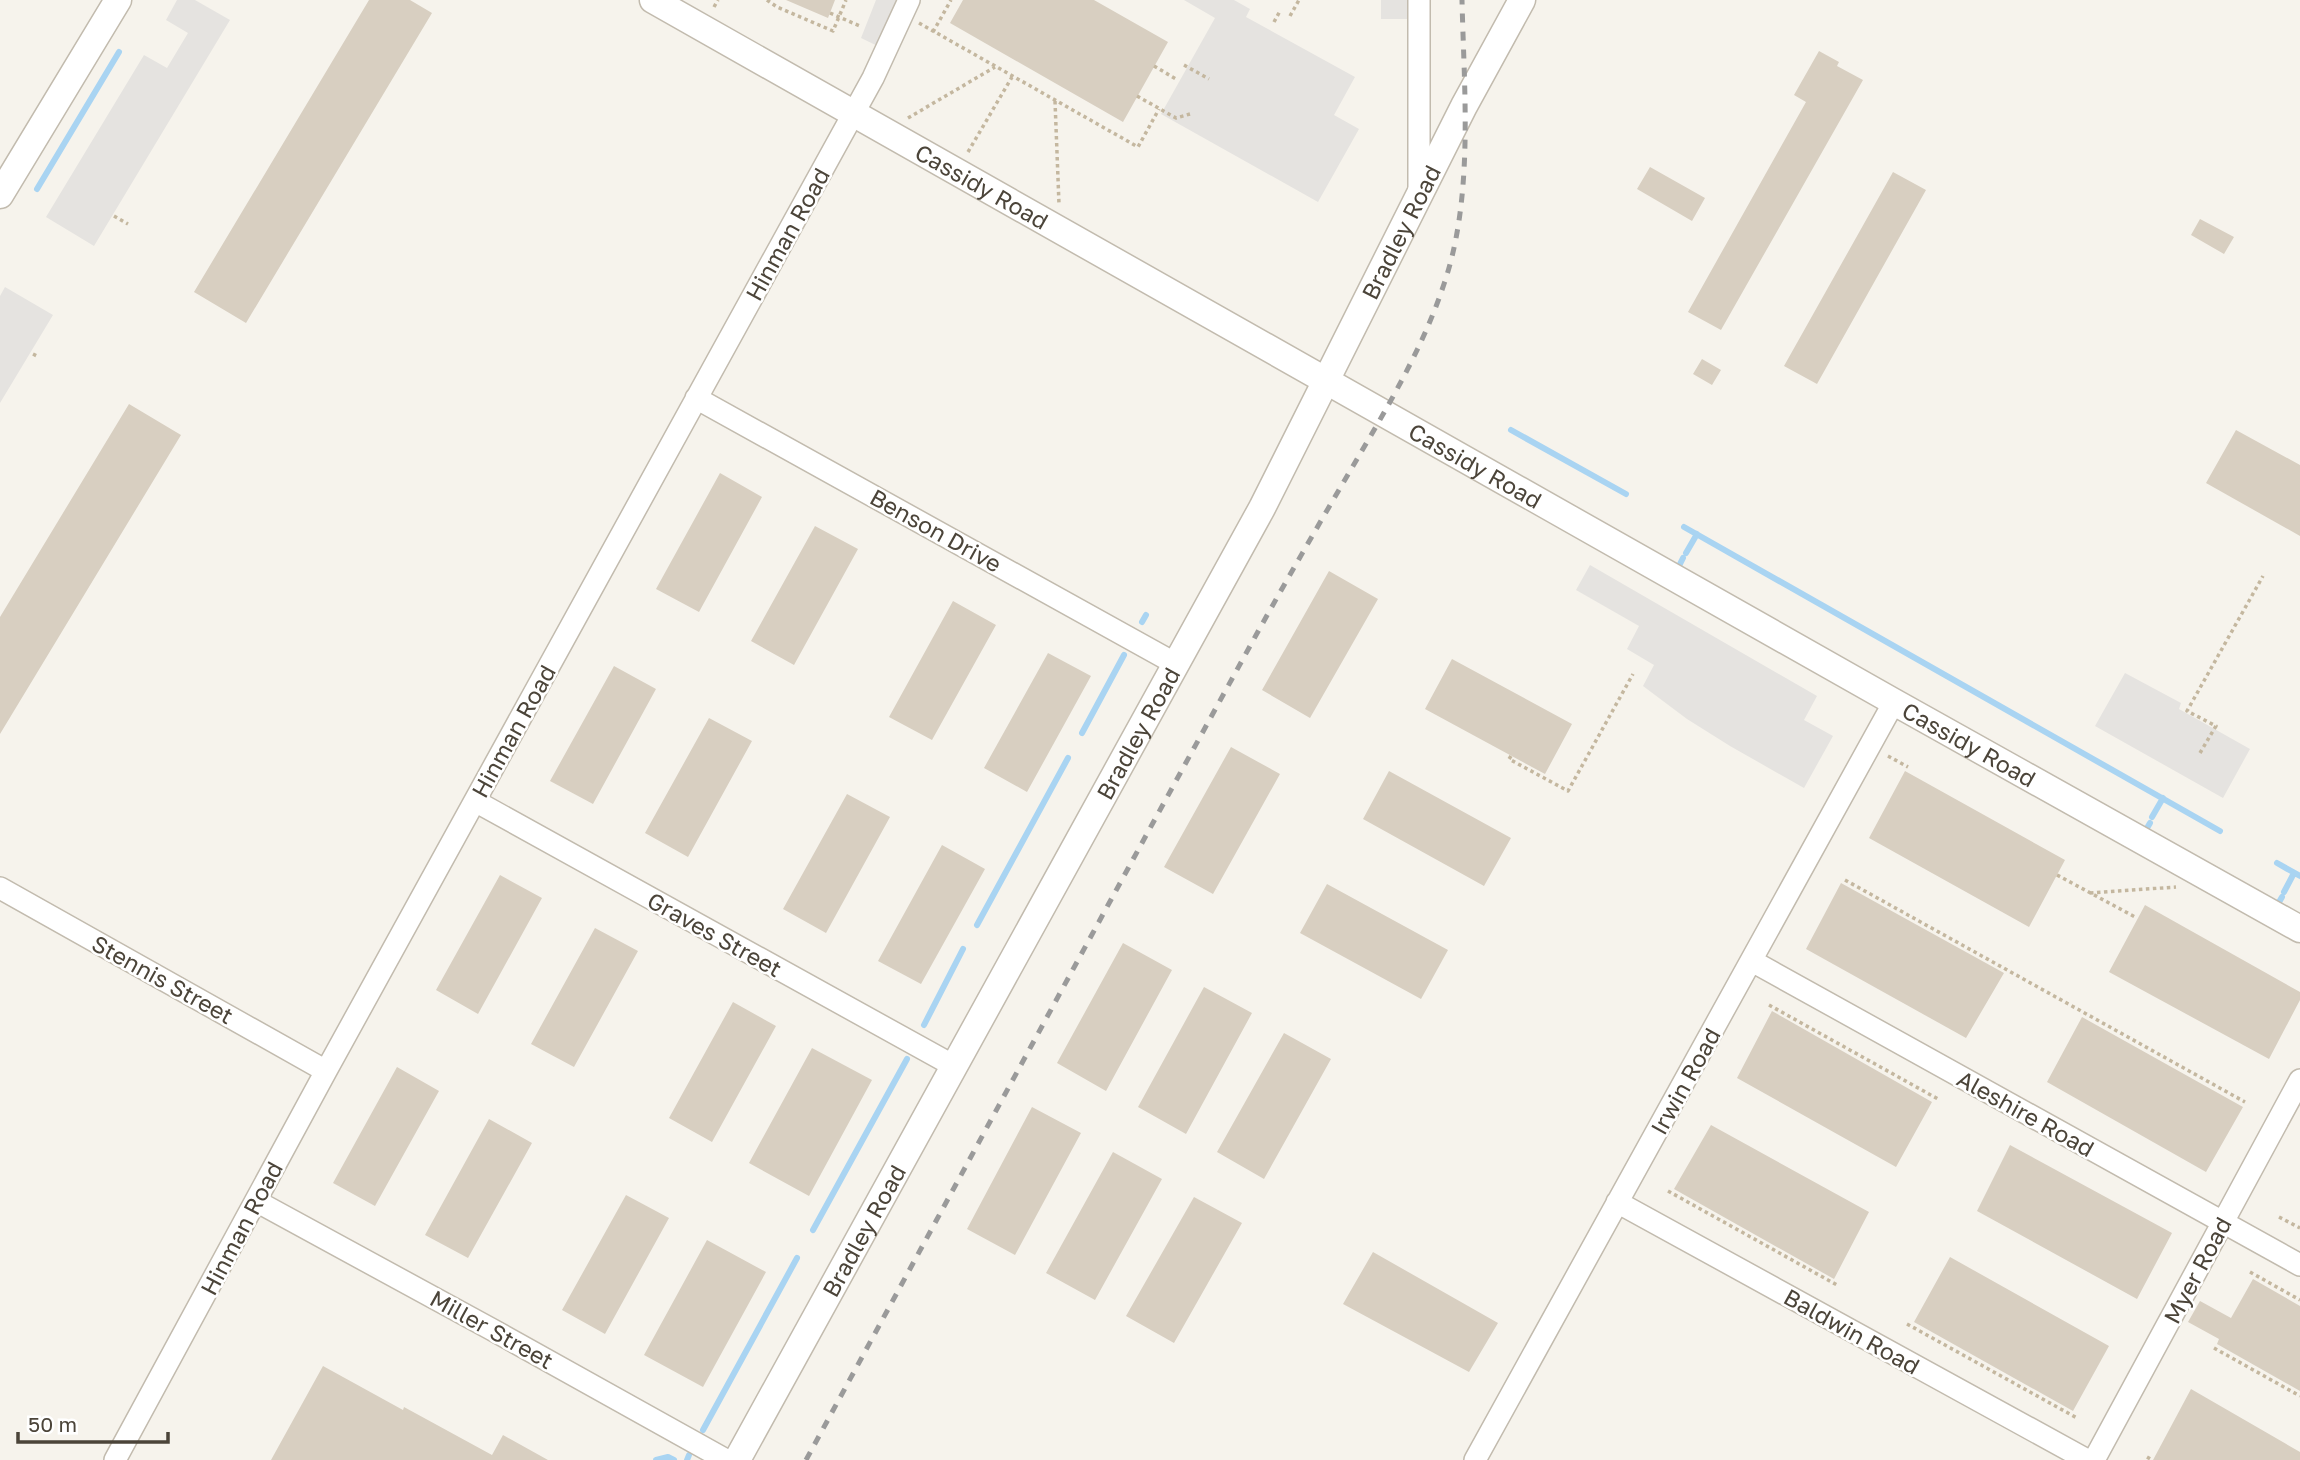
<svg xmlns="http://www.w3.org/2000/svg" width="2300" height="1460" font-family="'Golos Text',sans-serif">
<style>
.parking{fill:#e5e3e0}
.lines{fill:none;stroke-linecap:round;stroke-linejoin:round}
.stream{stroke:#a9d4f2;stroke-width:6}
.building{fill:#d8cfc1}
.minor-casing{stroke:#c2bbae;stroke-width:24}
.tertiary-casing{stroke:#c2bbae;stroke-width:29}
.path{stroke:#c4b79f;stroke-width:3.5;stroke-dasharray:3.5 3.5;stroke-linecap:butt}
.minor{stroke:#fff;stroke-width:21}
.tertiary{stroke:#fff;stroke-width:26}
.rail{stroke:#9a9a9a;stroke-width:5;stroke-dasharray:9 9;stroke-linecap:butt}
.labels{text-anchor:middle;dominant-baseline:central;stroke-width:5;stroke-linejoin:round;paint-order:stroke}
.street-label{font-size:23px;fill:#4b4439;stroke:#fff}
</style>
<rect width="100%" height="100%" fill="#f6f3ec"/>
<!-- parking -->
<path class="parking" d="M177,0H195L230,20L94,246L46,217L144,55L167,68L188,33L166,20Z
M876,0H909L886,50L861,38Z
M1184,0H1234L1250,9L1246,17L1355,77L1334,115L1359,129L1318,202L1161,114L1215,18Z
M1381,0H1418L1419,19H1381Z
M5,287L53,315L0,403V296Z
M1590,565L1817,696L1804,720L1833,736L1804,788L1730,746L1687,719L1643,686L1654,665L1627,649L1639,626L1576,590Z
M2125,673L2181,703L2179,709L2250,749L2223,798L2095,726Z"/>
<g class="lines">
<!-- stream -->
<path class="stream" d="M37,189L119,52
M1511,430L1626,494
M1684,527L2220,831
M1686,553L1697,534
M1676,572L1683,558
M1142,622L1146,615
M1082,733L1124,655
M2152,817L2163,798
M2143,835L2150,823
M2277,863L2300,876
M2284,892L2294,873
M2275,909L2282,897
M977,925L1068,758
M924,1025L963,949
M813,1230L907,1059
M703,1430L797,1258
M656,1460L668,1457L674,1460
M687,1460L689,1455"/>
</g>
<!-- building -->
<path class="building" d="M369,0H410L432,13L246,323L194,292Z
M786,0H835L828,18Z
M963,0H1094L1168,42L1123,122L950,23Z
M1819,51L1839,62L1837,66L1863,80L1721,330L1688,312L1806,102L1794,95Z
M1650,167L1705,198L1692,221L1637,189Z
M1893,172L1926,190L1817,384L1784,366Z
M2200,219L2234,237L2224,254L2191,235Z
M1702,359L1721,370L1712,385L1693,374Z
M129,404L181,435L0,734V617Z
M2236,430L2300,465V536L2206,483Z
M720,473L762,497L699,612L656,589Z
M815,526L858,549L794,665L751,641Z
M1329,571L1378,599L1310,718L1262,690Z
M953,601L996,625L932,740L889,717Z
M1048,653L1091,676L1027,792L984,768Z
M1452,659L1572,724L1545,774L1425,709Z
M614,666L656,689L593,804L550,781Z
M709,718L752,741L688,857L645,833Z
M1231,747L1280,774L1213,894L1164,867Z
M1389,771L1511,838L1484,886L1363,819Z
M1905,771L2065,860L2029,927L1869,838Z
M847,794L890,817L826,933L783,909Z
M942,845L985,869L921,984L878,961Z
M500,875L542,898L478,1014L436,990Z
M1841,883L2004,973L1966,1038L1806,949Z
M1327,884L1448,950L1421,999L1300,933Z
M2145,905L2300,992V1000L2269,1059L2109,972Z
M595,928L638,951L574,1067L531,1044Z
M1123,943L1172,970L1106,1091L1057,1063Z
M1204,987L1252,1013L1186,1134L1138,1107Z
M733,1002L776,1026L712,1142L669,1118Z
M1772,1011L1932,1102L1896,1167L1737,1078Z
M2082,1017L2243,1107L2206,1172L2047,1082Z
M1284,1033L1331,1059L1264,1179L1217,1152Z
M812,1048L872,1080L809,1196L749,1163Z
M397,1067L439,1091L375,1206L333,1183Z
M1032,1107L1081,1133L1015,1255L967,1229Z
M489,1119L532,1143L468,1258L425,1235Z
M1711,1125L1869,1212L1834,1279L1674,1189Z
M2010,1145L2172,1233L2137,1299L1977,1211Z
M1113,1152L1162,1179L1095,1300L1046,1273Z
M626,1195L669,1218L605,1334L562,1310Z
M1194,1197L1242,1223L1174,1343L1126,1316Z
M707,1240L766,1272L703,1387L644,1355Z
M1373,1252L1498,1323L1469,1372L1343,1304Z
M1950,1257L2109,1346L2073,1411L1914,1322Z
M2253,1279L2300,1306V1391L2217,1344L2219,1339L2188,1322L2200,1301L2231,1318Z
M323,1366L403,1410L404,1407L492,1455L503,1435L548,1460H271Z
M2191,1389L2300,1452V1460H2153Z"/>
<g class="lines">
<defs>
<path id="minor" d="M1419,0V194
M696,398L1176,664
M475,801L954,1066
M0,888L326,1071
M1752,961L2300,1265
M256,1201L491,1329L726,1460
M1617,1202L2087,1460
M115,1460L326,1071L873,78L909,0
M1475,1460L1894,702
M2094,1460L2300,1080"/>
<g id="tertiary">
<path id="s1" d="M653,0L1894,702L2300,929"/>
<path d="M0,195L118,0"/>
<path id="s2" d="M737,1460L1262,508L1464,106L1522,0"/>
</g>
</defs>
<!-- minor casing -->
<use href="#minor" class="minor-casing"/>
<!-- tertiary casing -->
<use href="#tertiary" class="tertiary-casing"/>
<!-- path -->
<path class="path" d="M767,0L777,7L833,31L846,0
M714,7L718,0
M830,13L862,27
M1290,16L1299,0
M1274,22L1280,11
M919,23L1138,147L1159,109
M933,32L951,0
M1184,65L1209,79
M1154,66L1176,79
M1137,96L1176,118L1190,114
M1055,101L1059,204
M908,118L995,67
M968,152L1012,77
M114,216L128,224
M33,354L39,357
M2200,753L2216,726L2187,711L2263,576
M1511,756L1509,759L1568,791L1633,674
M1888,756L1908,767
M2057,875L2137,918
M1845,880L2245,1102
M2090,893L2176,887
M1769,1005L1938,1099
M1668,1191L1837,1285
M2279,1217L2300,1228
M2250,1272L2300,1300
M1907,1324L2077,1418
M2214,1348L2300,1396
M2147,1457L2152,1460"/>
<!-- minor -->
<use href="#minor" class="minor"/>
<!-- tertiary -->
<use href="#tertiary" class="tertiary"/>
<!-- rail -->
<path class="rail" d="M806,1460C952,1192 1097,924 1244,657C1279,593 1316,529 1353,466C1387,408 1423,348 1444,284C1474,196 1464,91 1462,0"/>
</g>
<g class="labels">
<!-- street labels -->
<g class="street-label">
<text stroke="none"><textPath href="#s1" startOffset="378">Cassidy Road</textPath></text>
<text stroke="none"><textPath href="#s2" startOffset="1396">Bradley Road</textPath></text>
<text transform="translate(787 234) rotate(-61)">Hinman Road</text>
<text stroke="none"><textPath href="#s1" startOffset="945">Cassidy Road</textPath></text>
<text transform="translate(936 530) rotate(29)">Benson Drive</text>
<text transform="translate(513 731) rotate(-61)">Hinman Road</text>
<text stroke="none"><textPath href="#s2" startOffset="830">Bradley Road</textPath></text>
<text stroke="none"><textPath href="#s1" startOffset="1512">Cassidy Road</textPath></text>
<text transform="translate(715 934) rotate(29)">Graves Street</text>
<text transform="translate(163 979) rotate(29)">Stennis Street</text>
<text transform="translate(1685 1081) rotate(-61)">Irwin Road</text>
<text transform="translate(2026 1113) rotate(29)">Aleshire Road</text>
<text transform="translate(241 1228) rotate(-62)">Hinman Road</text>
<text stroke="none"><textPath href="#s2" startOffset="262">Bradley Road</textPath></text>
<text transform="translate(2197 1270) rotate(-62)">Myer Road</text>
<text transform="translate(492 1329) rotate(29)">Miller Street</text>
<text transform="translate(1852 1331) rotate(29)">Baldwin Road</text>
</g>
</g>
<!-- scale -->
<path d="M18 1432v10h150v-10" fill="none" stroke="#4b4439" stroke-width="3.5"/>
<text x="28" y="1432" font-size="21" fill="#4b4439" stroke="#ffffff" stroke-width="5" paint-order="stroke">50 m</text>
</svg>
